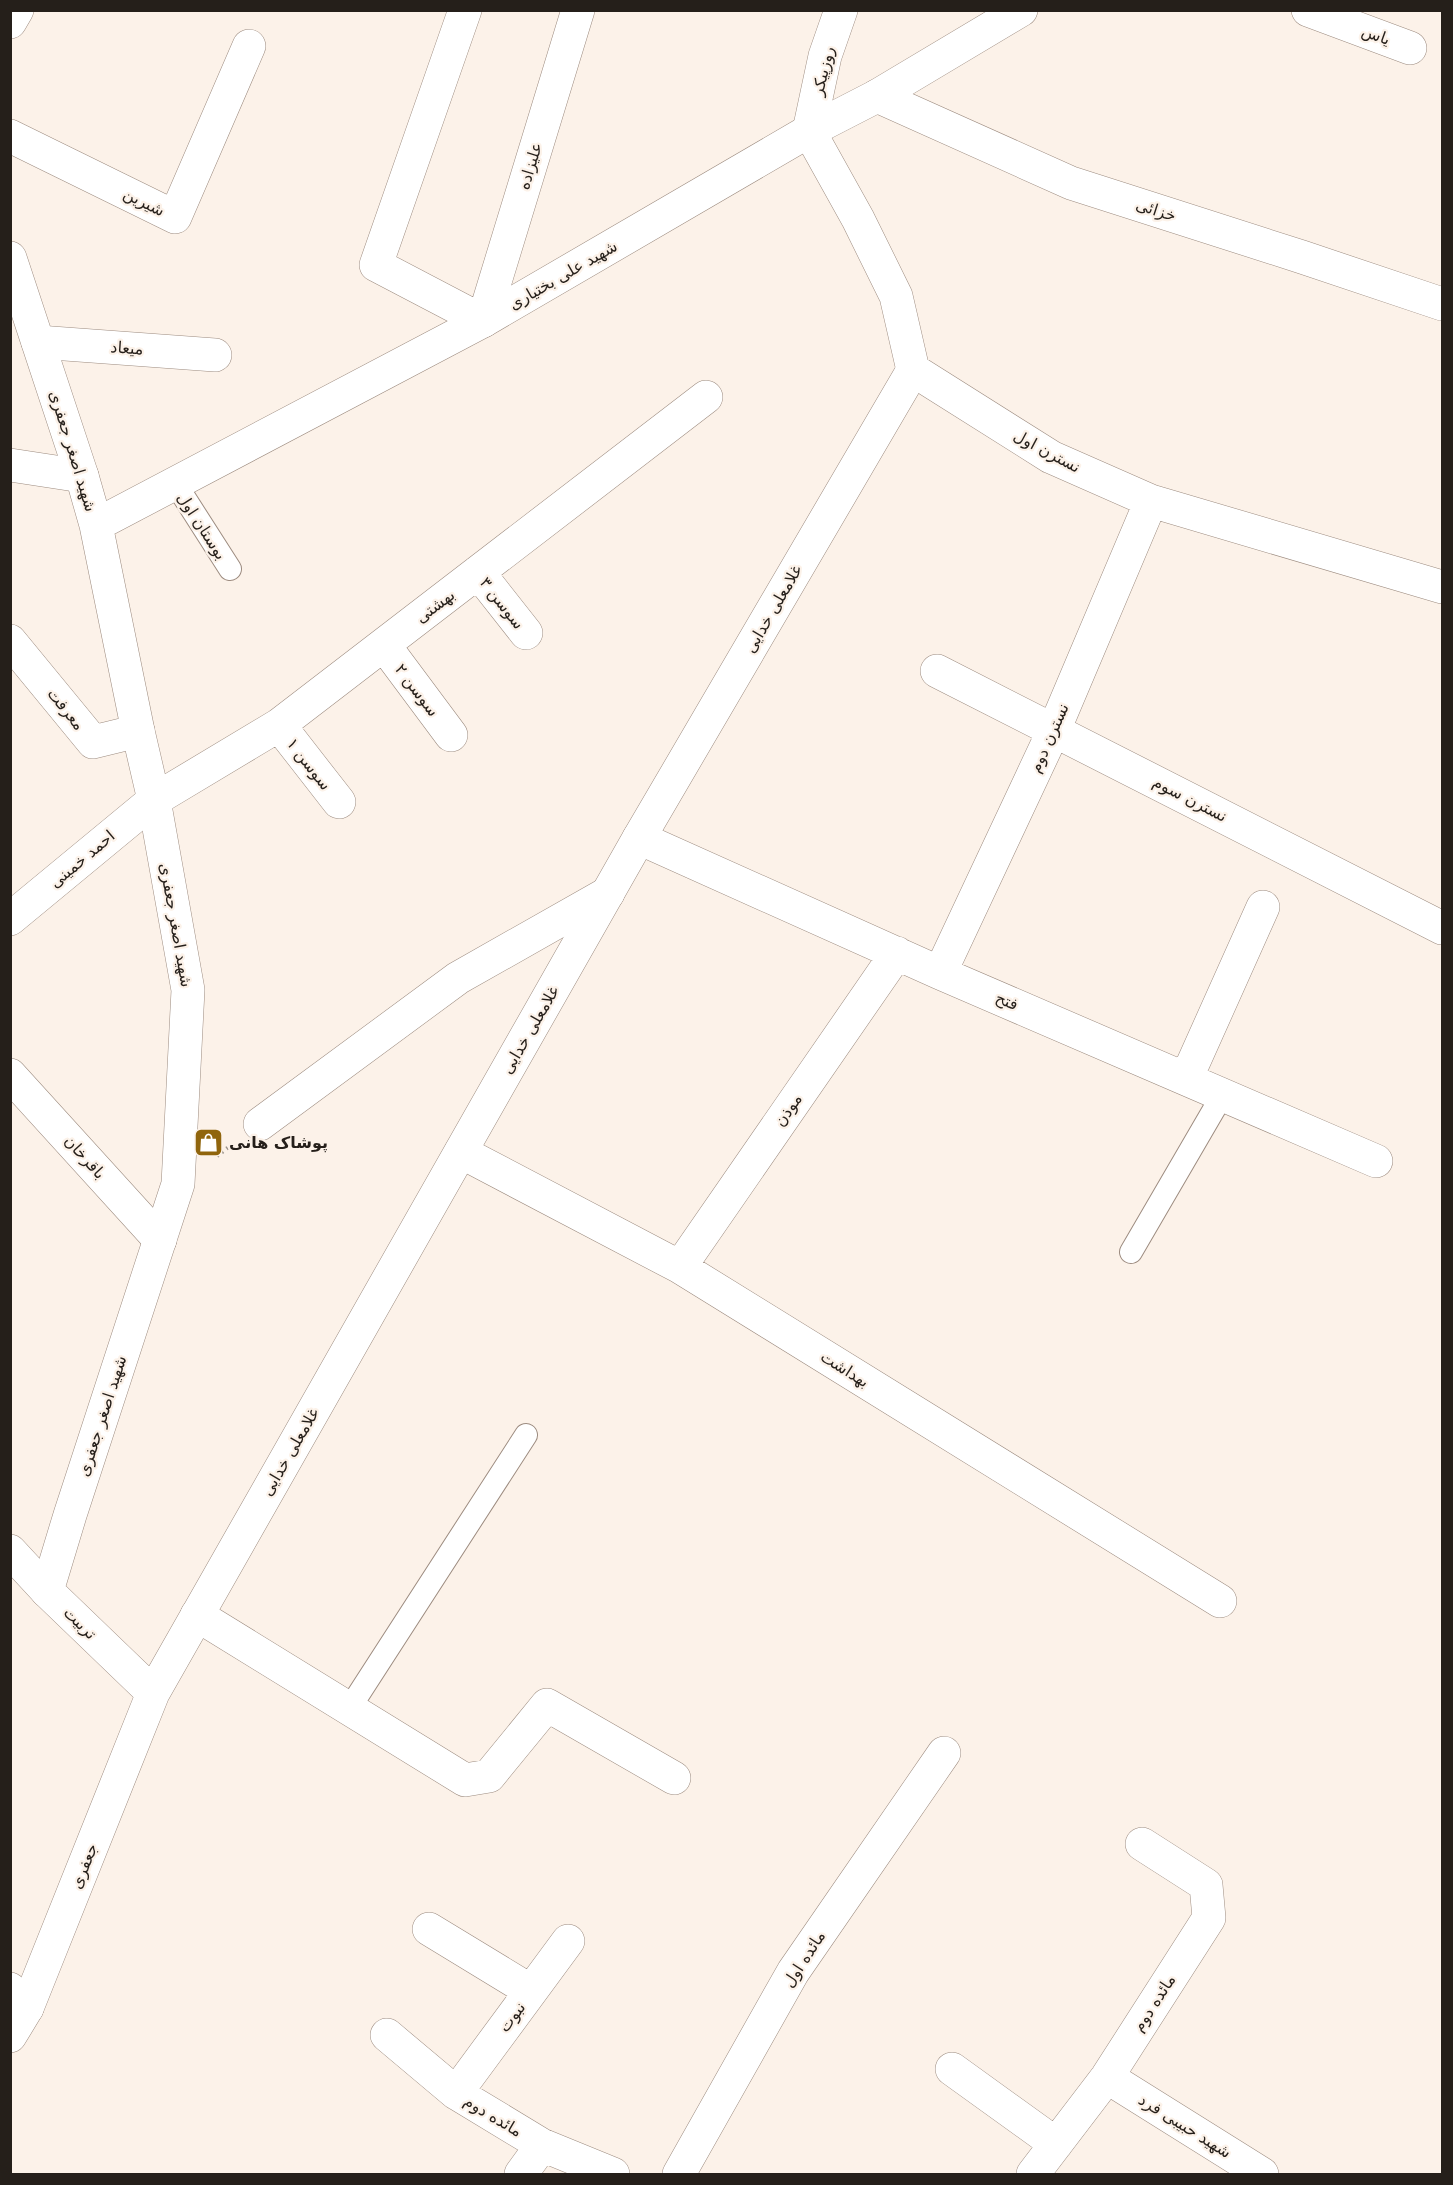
<svg xmlns="http://www.w3.org/2000/svg" width="1453" height="2185" font-family="'DejaVu Sans','Noto Sans Arabic',sans-serif">
<style>
.lines{fill:none;stroke-linecap:round;stroke-linejoin:round}
.lane-casing{stroke:#9d8c80;stroke-width:24}
.street-casing{stroke:#9d8c80;stroke-width:34}
.secondary-casing{stroke:#9d8c80;stroke-width:34}
.path{stroke:#989089;stroke-width:4;stroke-dasharray:1.5 4.5;stroke-linecap:butt}
.lane{stroke:#fff;stroke-width:22}
.street{stroke:#fff;stroke-width:33}
.secondary{stroke:#fff;stroke-width:33}
.labels{text-anchor:middle;dominant-baseline:central;stroke-width:4.5;stroke-linejoin:round;paint-order:stroke}
.street-label{font-size:16px;fill:#251f1a;stroke:#fcf2e9}
.poi-label{font-size:16px;font-weight:bold;fill:#251f1a;stroke:#fcf2e9;text-anchor:start}
</style>
<rect width="100%" height="100%" fill="#fcf2e9"/>
<g class="lines">
<defs>
<path id="lane" d="M175,483L230,569
M1131,1252L1223,1094
M349,1709L526,1435"/>
<path id="street" d="M465,10L376,265L483,321L578,10
M841,10L825,56L809,131L858,219L896,296L913,370L1051,457L1151,501L1442,587
M1308,10L1410,48
M10,22L17,10
M877,96L1071,183L1302,257L1442,304
M10,136L175,217L249,46
M38,342L215,355
M10,465L82,476
M478,572L526,633
M10,641L93,742L138,731
M384,645L451,735
M937,671L1442,928
M279,725L339,802
M639,838L940,973L1376,1161
M10,919L154,800L279,725L706,397
M940,973L1054,730L1151,501
M10,1075L160,1240
M1186,1079L1263,907
M260,1124L458,978L608,893
M461,1152L680,1267L1220,1601
M680,1267L897,953
M10,1551L47,1591
M197,1615L465,1780L489,1776L547,1705L674,1778
M429,1929L531,1991
M10,1989L27,2008
M387,2035L456,2093L542,2145L613,2174
M952,2069L1056,2144
M1107,2077L1262,2174
M456,2093L568,1941
M521,2174L542,2145
M679,2174L793,1972L944,1753
M1033,2174L1107,2077L1209,1918L1206,1885L1142,1844"/>
<path id="secondary" d="M10,258L82,476L96,525L138,731L154,800L188,990L178,1184L70,1515L47,1591L153,1693
M96,525L483,321L809,131L877,96L1021,10
M10,2036L27,2008L153,1693L639,838L913,370"/>
</defs>
<!-- lane casing -->
<use href="#lane" class="lane-casing"/>
<!-- street casing -->
<use href="#street" class="street-casing"/>
<!-- secondary casing -->
<use href="#secondary" class="secondary-casing"/>
<!-- path -->
<path class="path" d="M217,1156L230,1146"/>
<!-- lane -->
<use href="#lane" class="lane"/>
<!-- street -->
<use href="#street" class="street"/>
<!-- secondary -->
<use href="#secondary" class="secondary"/>
</g>
<!-- icons -->
<defs>
<symbol id="shop-square" viewBox="-11 -11 22 22"><rect x="-9" y="-9" width="18" height="18" rx="4" fill="#90650d" stroke="#fcf2e9"/><path d="M-5-2.5h2.3a2.7 3.5 0 0 1 5.4 0H5L5.5 6h-11ZM-1.5-2.5h3a1.5 2.3 0 0 0-3 0Z" fill="#fff"/></symbol>
</defs>
<g fill-rule="evenodd">
<use href="#shop-square" x="192" y="1126" width="33" height="33"/>
</g>
<g class="labels">
<!-- street labels -->
<g class="street-label">
<text transform="translate(1376 35) rotate(20)">یاس</text>
<text transform="translate(823 71) rotate(-76)">روزپیکر</text>
<text transform="translate(530 166) rotate(-73)">علیزاده</text>
<text transform="translate(144 202) rotate(26)">شیرین</text>
<text transform="translate(1156 210) rotate(18)">خزائی</text>
<text transform="translate(563 275) rotate(-30)">شهید علی بختیاری</text>
<text transform="translate(127 348) rotate(4)">میعاد</text>
<text transform="translate(73 451) rotate(73)">شهید اصغر جعفری</text>
<text transform="translate(1047 451) rotate(28)">نسترن اول</text>
<text transform="translate(202 526) rotate(57)">بوستان اول</text>
<text transform="translate(502 603) rotate(52)">سوسن ۳</text>
<text transform="translate(435 606) rotate(-37)">بهشتی</text>
<text transform="translate(773 609) rotate(-60)">غلامعلی خدایی</text>
<text transform="translate(417 690) rotate(53)">سوسن ۲</text>
<text transform="translate(66 709) rotate(51)">معرفت</text>
<text transform="translate(1049 738) rotate(-66)">نسترن دوم</text>
<text transform="translate(309 764) rotate(52)">سوسن ۱</text>
<text transform="translate(1190 799) rotate(27)">نسترن سوم</text>
<text transform="translate(82 859) rotate(-40)">احمد خمینی</text>
<text transform="translate(176 925) rotate(80)">شهید اصغر جعفری</text>
<text transform="translate(1007 1001) rotate(23)">فتح</text>
<text transform="translate(530 1030) rotate(-60)">غلامعلی خدایی</text>
<text transform="translate(788 1110) rotate(-55)">موذن</text>
<text transform="translate(85 1157) rotate(48)">باقرخان</text>
<text transform="translate(845 1369) rotate(32)">بهداشت</text>
<text transform="translate(102 1416) rotate(-72)">شهید اصغر جعفری</text>
<text transform="translate(290 1452) rotate(-60)">غلامعلی خدایی</text>
<text transform="translate(80 1623) rotate(44)">تربیت</text>
<text transform="translate(84 1866) rotate(-68)">جعفری</text>
<text transform="translate(804 1959) rotate(-57)">مائده اول</text>
<text transform="translate(1154 2003) rotate(-57)">مائده دوم</text>
<text transform="translate(512 2017) rotate(-53)">نبوت</text>
<text transform="translate(493 2116) rotate(31)">مائده دوم</text>
<text transform="translate(1185 2126) rotate(32)">شهید حبیبی فرد</text>
</g>
<!-- poi labels -->
<g class="poi-label">
<text x="229" y="1142">پوشاک هانی</text>
</g>
</g>
<!-- border -->
<rect width="1453" height="2185" fill="none" stroke="#251f1a" stroke-width="24"/>
</svg>
